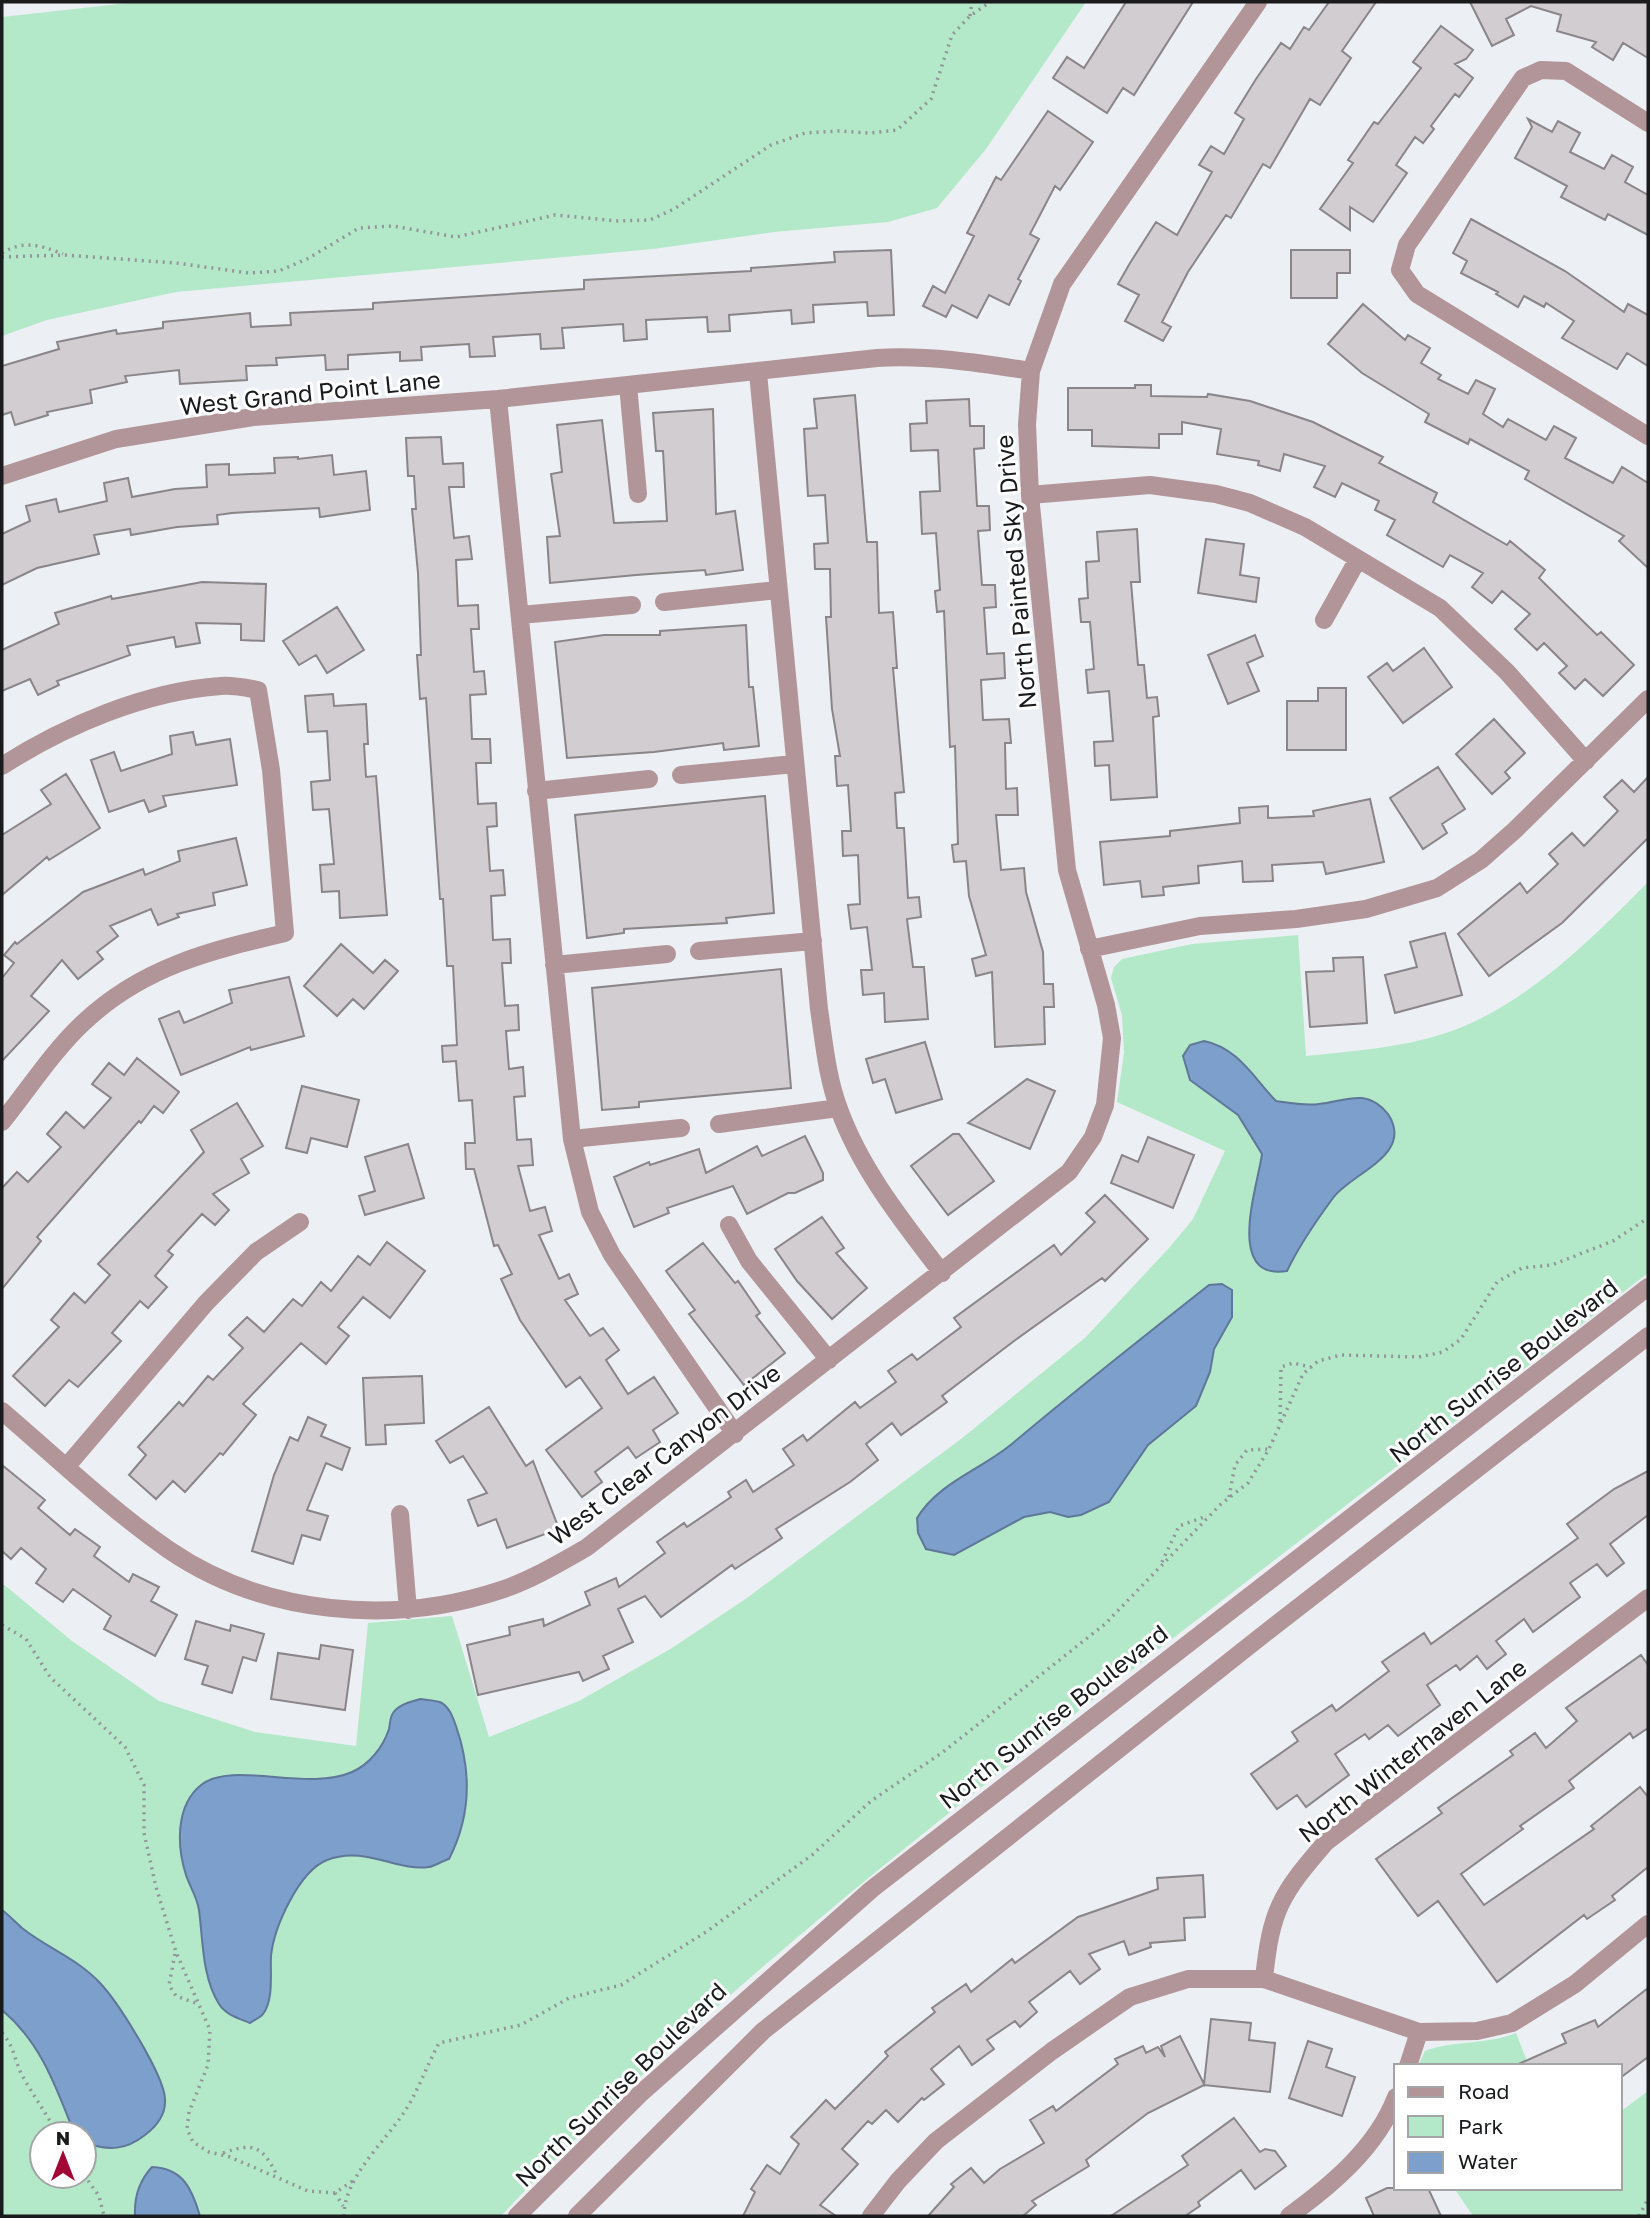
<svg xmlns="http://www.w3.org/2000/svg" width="1650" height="2218" font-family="'Golos Text',sans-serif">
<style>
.green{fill:#b3e9c9;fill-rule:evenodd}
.water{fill:#7c9fcc;stroke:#5f7798;stroke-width:2}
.building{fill:#d2cdd0;stroke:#8a8588;stroke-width:2}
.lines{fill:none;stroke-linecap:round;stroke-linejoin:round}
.path{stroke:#939599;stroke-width:3.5;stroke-dasharray:2 5;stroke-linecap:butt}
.minor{stroke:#b29599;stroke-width:18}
.labels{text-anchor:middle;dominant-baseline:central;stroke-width:6;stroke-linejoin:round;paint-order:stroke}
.street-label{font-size:24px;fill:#1a1b1d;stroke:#fff}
</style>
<rect width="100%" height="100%" fill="#eceff4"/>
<!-- green -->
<path class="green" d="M137,2H1086L986,149L937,208L888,222L774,232L653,249L176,292L47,320L2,336V17Z
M1648,882V1273C1459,1420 1268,1564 1080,1710C877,1868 677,2028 501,2216H2V1583L72,1641L159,1701L255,1732L356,1746L368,1623L452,1616L489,1737L579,1701L672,1648L747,1598L961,1439L1086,1337L1169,1248L1193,1219L1225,1151L1117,1102L1124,1053L1122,1015L1111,978L1114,967L1122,959L1192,944L1298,935L1306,1056C1352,1051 1399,1048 1443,1034C1523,1008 1591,940 1648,882ZM42,2134H84V2176H42Z
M1516,2033L1529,2066H1418L1425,2051C1454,2040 1487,2045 1516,2033Z
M1648,2091V2216H1473L1454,2188H1620V2112Z"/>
<!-- water -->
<path class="water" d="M1204,1041C1238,1048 1253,1077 1276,1101C1290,1103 1304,1106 1319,1104C1333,1103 1347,1097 1362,1098C1372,1099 1382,1106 1388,1114C1415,1155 1351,1173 1333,1198C1316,1221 1299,1246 1287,1271C1224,1281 1258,1185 1262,1154L1238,1115L1190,1080L1183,1056L1190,1045Z
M1222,1284L1232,1290V1317L1214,1349L1210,1372L1196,1406L1148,1445L1109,1502L1081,1515L1068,1517L1050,1512L1024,1517L954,1555L926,1549L918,1533L917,1518C939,1482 981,1470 1013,1443C1077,1389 1143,1337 1209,1285Z
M420,1699C427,1700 436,1700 442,1703C450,1708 453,1718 456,1726C472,1772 471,1816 449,1859C442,1861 435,1866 429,1867C397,1872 365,1845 327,1860C299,1871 274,1927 271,1956C270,1974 274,1999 263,2014C260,2018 254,2020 250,2023C238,2018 226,2015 219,2004C202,1977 203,1940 199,1910C197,1897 190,1887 186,1875C177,1847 175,1806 201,1785C232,1760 307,1792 352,1772C370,1764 383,1747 389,1729C390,1724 390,1717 393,1713C399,1704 411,1702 420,1699Z
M2,1910C9,1915 15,1922 22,1928C47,1948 78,1959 100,1983C118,2002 164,2075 165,2099C166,2114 157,2126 145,2135C126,2150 109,2151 86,2143L84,2134H77L73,2130C55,2084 40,2042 2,2010Z
M152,2167C183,2168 192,2189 200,2216H135C134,2197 139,2181 152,2167Z"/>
<!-- building -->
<path class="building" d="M1126,2H1193L1134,95L1123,88L1107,113L1053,78L1067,57L1084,68Z
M1329,2H1376L1342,51L1351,58L1320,105L1310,99L1270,168L1263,164L1231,218L1226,215L1188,272L1162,322L1171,327L1163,341L1125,321L1139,295L1118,284L1130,263L1156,222L1177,235L1212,172L1199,165L1211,146L1224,154L1244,119L1235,113L1256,79L1281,43L1290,49L1304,27L1309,30Z
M1470,2H1648V58L1623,43L1613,60L1592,47L1596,42L1557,31L1561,15L1531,6L1506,19L1514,35L1492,46Z
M1441,26L1473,50L1466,59L1455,64L1473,78L1459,97L1455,94L1431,126L1434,129L1423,143L1415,137L1396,165L1407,173L1373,222L1350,207V230L1320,209L1353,163L1348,160L1374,122L1378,124L1421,68L1413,62Z
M1048,111L1093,142L1060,190L1055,186L1030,234L1039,239L1018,279L1021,281L1009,305L989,295L977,318L952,305L946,317L923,306L933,286L945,293L974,236L967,233L996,177L1001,180Z
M1528,119L1552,132L1558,121L1580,133L1570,152L1604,169L1612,155L1633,167L1625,182L1648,195V235L1608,214L1605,220L1561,197L1567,186L1515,158L1532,127Z
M1471,219L1565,271L1624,312L1628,304L1648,315V366L1627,353L1617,369L1562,338L1574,321L1546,303L1544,307L1524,296L1518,307L1496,294L1498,292L1461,273L1467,261L1453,253Z
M891,250L894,315L868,316L867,302L813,305L814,322L792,324L791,310L729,315L730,331L708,332L707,317L646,320L647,339L624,341L623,324L562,328L564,348L541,349L540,334L493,337L495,356L470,357L469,344L421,347L422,360L400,361V352L348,355V369L326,370L325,355L276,358L277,365L246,366L247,380L180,384L179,370L125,376L127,382L90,390L92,403L47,412L48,415L15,425L11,412L2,415V366L59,349L57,342L116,330L117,334L163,328V322L250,313L251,327L291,325L290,313L373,309V303L584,289V280L751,271V268L835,262L834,252Z
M1291,250H1350V273H1337V298H1291Z
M1363,304L1405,340L1408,335L1430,348L1421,363L1441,375L1438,379L1468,394L1476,380L1495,389L1483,414L1503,427L1508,419L1546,440L1554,426L1576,438L1565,458L1613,483L1622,467L1648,483V568L1619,541L1624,536L1525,479L1529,471L1470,439L1468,444L1425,422L1429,414L1362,373L1328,344Z
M1135,385H1151V396L1207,397L1208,394L1250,401L1313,422L1383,457L1379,463L1437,493L1433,502L1507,545L1510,541L1545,570L1539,578L1597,635L1601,632L1634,665L1603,696L1585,679L1575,689L1559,673L1567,666L1544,643L1537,650L1515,629L1530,614L1502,591L1492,603L1472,587L1483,573L1450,555L1443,567L1387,535L1395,520L1375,510L1379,501L1342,483L1335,497L1314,487L1325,466L1284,454L1280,471L1258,465L1259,461L1217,454L1221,429L1182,422V434H1159V448L1092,446V430H1068V388H1135Z
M855,395L867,542H877L879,613L893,612L897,668H893L904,792L895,793L897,828H904L908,898L919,897L921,917L907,919L913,967H924L928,1019L885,1022L884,993L863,995L861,970H872L867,927L851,929L848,905L860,904L858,855L843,856L842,831H851L848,785L837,786L835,756H840L832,709L826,617H831L830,569H815L814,544L828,543L825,495L808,496L804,429L817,428L814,399Z
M969,399L970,426H984V448L974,449L977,506H989L990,530L978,531L982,585H995L996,607L984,608L987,654L1004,653L1005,678L981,680L983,720L1009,719L1011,743H1005L1006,789L1017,788L1018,815H996L1001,870L1024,868L1026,892L1043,952L1044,984H1053L1054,1007H1044L1045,1044L995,1047L992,972L976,976L972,959L986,955L969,896L966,861L954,862L952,845L958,844L955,746L950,747L944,611L937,612L935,591L940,590L936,533L922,534L920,492L940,491L938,450L911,451L910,424L927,423L926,401Z
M713,409L716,514L735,511L743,570L706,575L705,570L636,575L550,583L547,537L560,536L551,474L562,472L557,425L602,420L614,523L667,521L663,451H656L653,413Z
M441,437L443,464L463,463L464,487H449L454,538L469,536L472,559L456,560L458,606L478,605L479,629H471L474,672L484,671L486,694L470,695L472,739H490L491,763H476L478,804L496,803L497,826L487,827L490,871L503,870L505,895L491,896L493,940L510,939L511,963H502L505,1006L518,1005L519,1030L506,1031L509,1069L523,1067L525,1096L514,1097L517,1140L531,1139L533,1165L518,1166L530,1211L545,1207L552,1231L539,1235L559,1279L569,1274L578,1294L565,1300L590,1336L603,1328L619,1350L606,1360L628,1394L654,1377L678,1413L653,1430L660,1442L636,1458L628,1447L595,1472L602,1482L582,1497L546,1450L602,1408L580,1377L566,1387L520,1320L501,1279L512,1274L498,1245L494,1246L474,1169H466L465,1143H475L472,1100L459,1101L456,1061L443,1062L442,1046L457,1045L453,966H447L443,899H440L426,698L420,699L417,655H421L418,573L412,509H416L414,476H408L406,438Z
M332,455L334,475L366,471L370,510L320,517L319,508L232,513L217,515L218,524L177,527L131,535L130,529L94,535L99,554L37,568L2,585V534L30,521L26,506L56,499L59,512L107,501L104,483L128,478L132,497L175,489L207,487L206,465L229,464V475L275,473L274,458L298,457V459Z
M1137,529L1140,582H1131L1138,665H1144L1147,698L1157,697L1159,716L1153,717L1157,797L1111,800L1109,765L1095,766L1094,742L1113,741L1109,691L1088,693L1086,670L1094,669L1090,622H1081L1079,599L1088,598L1086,562L1099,561L1097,532Z
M1206,539L1244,544L1240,575L1259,578L1256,602L1198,593Z
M202,582L266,584L264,641L241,640V624L196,623L200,643L176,647L174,637L127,646L130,655L57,681L59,685L38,695L30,679L2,691V650L59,624L55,613L111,596L112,599Z
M337,607L364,650L327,673L316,655L299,665L283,641Z
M746,625L749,687H753L759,746L724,750L723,743L654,752L567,758L555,642L604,635H660V631Z
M1255,635L1263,656L1247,663L1259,691L1228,704L1208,655Z
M1424,648L1452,687L1403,723L1368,677L1387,663L1393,671Z
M1318,688H1346V750H1287V701H1318Z
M333,694L334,706L366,704L368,744H364L366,777L376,776L387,915L340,918L339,891L322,892L320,865L334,864L329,809L313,810L311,782L330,780L327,731L308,732L305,696Z
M1494,719L1525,753L1505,772L1510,778L1492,794L1456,754Z
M193,732L196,745L230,739L237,785L163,796L166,806L149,812L144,800L109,812L91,760L114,752L121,771L172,754L170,736Z
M1438,767L1465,809L1442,824L1447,833L1423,849L1390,798Z
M66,774L100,828L49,860L47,857L2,895V835L51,804L41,790Z
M1648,777V838L1562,923L1489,976L1458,934L1520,883L1527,893L1558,864L1549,854L1572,833L1584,846L1618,811L1604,797L1622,780L1634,792Z
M765,796L774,913L726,918L727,923L624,929V933L587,938L575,815Z
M1370,799L1384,862L1326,874L1323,862L1272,865L1273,881L1243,882L1242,861L1198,866L1199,883L1163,887L1164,895L1142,897L1140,881L1104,885L1100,842L1170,836V831L1240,823L1239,808L1268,806V818L1314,816L1313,811Z
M236,838L247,885L213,893L215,905L177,914L179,917L158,925L151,909L110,926L118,936L97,952L103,959L78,979L62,960L31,996L49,1011L2,1061V978L14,963L4,955L15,942L17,944L83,892L143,869L145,875L180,861L178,851Z
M1445,933L1462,995L1395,1013L1385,975L1417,967L1410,942Z
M341,944L373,973L385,960L398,971L364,1009L353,999L337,1016L304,986Z
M1363,957L1367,1023L1310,1027L1306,972L1334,971L1333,958Z
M781,969L791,1088L639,1102V1107L602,1110L592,988Z
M289,977L304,1036L251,1050L250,1047L181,1075L159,1019L179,1011L184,1023L232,1003L229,990Z
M925,1042L942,1099L896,1113L885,1079L873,1083L866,1059Z
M137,1058L179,1092L163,1113L154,1106L141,1123L139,1121L37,1237L41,1241L2,1289V1188L17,1172L28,1182L61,1147L47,1134L66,1112L84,1128L111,1098L92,1084L109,1063L124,1075Z
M1027,1079L1055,1091L1030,1149L968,1123Z
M302,1086L359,1100L347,1147L311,1138L307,1153L286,1148Z
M237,1103L263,1146L241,1159L249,1173L213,1194L229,1210L215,1225L202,1214L168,1251L173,1255L155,1276L167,1287L148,1308L140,1301L112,1333L121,1341L78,1387L69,1380L45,1406L13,1376L59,1327L51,1320L74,1293L85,1303L110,1275L98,1264L204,1152L191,1130Z
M953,1134H959L994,1181L948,1215L911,1166Z
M805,1136L823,1173V1180L795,1193H788L747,1214L733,1186L667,1208L669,1213L634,1227L614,1177L649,1162L650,1165L699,1149L706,1173L757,1146L762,1156Z
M1148,1137L1194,1155L1173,1208L1111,1183L1122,1155L1138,1162Z
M408,1144L424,1198L365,1215L359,1196L375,1191L365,1157Z
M1105,1195L1148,1239L1105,1281L1102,1278L1014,1341L942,1396L947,1402L901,1435L892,1423L866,1444L878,1460L850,1482L776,1529L782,1538L735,1569L732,1565L661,1617L645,1596L618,1609L633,1642L603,1656L609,1669L583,1681L579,1672L478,1695L467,1645L510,1635L509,1627L543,1619L544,1626L590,1605L585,1592L616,1578L619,1587L665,1553L657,1542L684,1523L687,1527L731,1497L728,1492L746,1480L753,1492L794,1465L783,1449L803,1435L807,1441L855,1402L860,1408L896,1382L888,1371L912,1354L917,1360L961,1327L954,1318L1054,1245L1061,1255L1095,1222L1086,1213Z
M822,1217L844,1248L836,1253L867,1288L832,1319L797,1281L775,1249Z
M387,1242L425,1271L390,1318L363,1297L338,1327L349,1336L326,1364L301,1343L243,1404L256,1415L223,1455L220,1453L185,1492L173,1481L156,1499L129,1475L146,1455L138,1447L158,1425L179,1402L183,1406L208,1376L213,1380L243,1348L229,1335L247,1317L264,1332L293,1299L302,1306L321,1282L331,1291L358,1256L370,1265Z
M703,1243L735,1283L738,1281L760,1313L756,1316L785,1353L744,1385L689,1314L695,1310L666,1271Z
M422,1376L424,1423L385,1425L386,1444L366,1445L363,1378Z
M489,1407L526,1466L533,1461L559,1529L507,1548L496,1519L478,1526L468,1500L487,1493L463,1456L450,1463L436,1441Z
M308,1417L326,1425L321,1436L350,1448L342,1470L326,1463L307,1510L328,1516L320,1540L302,1535L293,1564L252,1551L274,1475L290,1437L298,1441Z
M2,1465L45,1500L38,1508L70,1535L75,1529L100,1547L94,1556L129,1582L133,1574L159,1587L151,1601L177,1615L155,1656L104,1629L111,1616L73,1589L63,1602L36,1583L46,1569L21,1548L11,1559L2,1551Z
M1648,1471V1515L1610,1544L1624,1563L1607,1576L1597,1564L1570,1583L1580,1597L1533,1632L1524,1619L1496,1641L1506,1654L1487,1669L1477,1656L1460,1670L1456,1665L1427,1685L1440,1705L1398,1736L1388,1725L1369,1739L1365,1734L1335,1754L1349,1775L1306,1807L1297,1795L1277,1809L1251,1774L1298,1741L1292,1732L1332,1705L1336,1711L1389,1671L1382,1662L1424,1633L1431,1644L1578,1538L1567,1524L1614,1489Z
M196,1621L230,1631L231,1625L264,1634L256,1661L243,1657L232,1693L202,1684L208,1666L185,1659Z
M321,1645L353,1650L345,1710L271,1699L278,1653L319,1659Z
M1641,1655L1648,1665V1728L1633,1738L1630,1733L1569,1781L1574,1788L1520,1826L1523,1829L1461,1874L1484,1905L1594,1829L1591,1826L1640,1787L1648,1797V1867L1612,1896L1615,1900L1587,1919L1584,1915L1497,1982L1438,1901L1418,1916L1376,1859L1442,1813L1438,1808L1513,1755L1510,1751L1535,1733L1546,1748L1577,1721L1566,1708Z
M1203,1875L1205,1917L1184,1918L1185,1940L1150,1943L1151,1947L1129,1955L1124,1941L1089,1954L1100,1969L1080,1984L1070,1971L1029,2002L1037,2012L1020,2027L1015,2021L987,2040L994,2049L972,2065L959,2046L931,2069L944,2084L924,2100L922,2098L898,2122L886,2110L872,2124L868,2121L842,2149L858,2164L820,2205L836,2216H743L755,2192L751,2189L767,2165L780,2174L799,2144L791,2137L826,2100L835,2109L888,2056L885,2052L935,2012L932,2008L966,1984L971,1992L1012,1959L1015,1963L1078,1917L1158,1889L1157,1878Z
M1648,1988V2057L1620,2078V2066H1514L1566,2043L1562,2034L1595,2020L1598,2027Z
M1211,2019L1251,2023L1249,2040L1275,2043L1270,2092L1204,2085L1148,2113L1086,2160L1089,2166L1032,2201L1036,2205L1023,2216H928L954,2187L951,2184L971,2168L984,2183L1000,2169L1044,2143L1030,2120L1053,2106L1056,2111L1118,2064L1115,2059L1143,2046L1146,2053L1158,2047L1165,2057L1161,2046L1180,2036L1204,2084Z
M1308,2041L1332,2049L1326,2067L1355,2077L1342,2116L1289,2098Z
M1234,2118L1260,2152L1265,2149L1275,2151L1286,2166L1255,2189L1241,2170L1198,2202L1200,2206L1185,2216H1111L1188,2165L1182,2156Z
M1387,2188H1428L1441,2216H1374L1366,2198Z"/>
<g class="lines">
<!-- path -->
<path class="path" d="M970,16L972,2
M2,253C23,240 41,245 63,254
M2,257L65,255L176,263L249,273L279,271L307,259L359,228L393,226L456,237L555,215L618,221L650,220L674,209L771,145L805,133L839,131L869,133L897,130L931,99L952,35L970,16L990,2
M1280,1421L1281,1367L1293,1363L1311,1367
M1229,1497L1235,1465L1247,1450L1269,1449
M1162,1562L1179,1526L1207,1516
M2,1625L26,1639L50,1677L125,1747L144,1785V1833L156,1887L176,1952L210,2030L208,2065L189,2112L187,2129L193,2142L209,2152L230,2157L308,2191L335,2193L354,2180
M175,1954L169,1985L176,1996L198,2004
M2,2033C14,2045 15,2063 23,2077C34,2097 47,2114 57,2134
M223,2153C254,2142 262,2146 277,2175
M84,2175L99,2196L104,2216
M335,2193L343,2206
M344,2216C344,2177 385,2142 405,2111C419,2089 427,2065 439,2043L521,2025L569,1998L621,1985L706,1932L812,1855L871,1801L943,1752L1105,1624L1221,1504L1248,1483L1269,1449L1303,1374L1318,1361L1341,1355L1419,1357L1443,1352L1461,1339L1497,1282L1522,1268L1552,1265L1613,1241L1648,1218
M1639,2216L1648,2199"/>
<!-- minor -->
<path class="minor" d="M1648,123L1566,71L1541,70L1523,78L1407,245L1400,270L1417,294L1648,436
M758,373L819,1009C824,1042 827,1077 839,1109C861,1170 903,1222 942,1273
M628,385L638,494
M498,399L572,1139L590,1212L612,1255L735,1434
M2,476L116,439L253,417L498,399L877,358C930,355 979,363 1031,371
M1030,495L1150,485L1216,494L1250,503L1305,527L1440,608L1507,672L1586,761
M664,602L777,590
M520,615L632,605
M1324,620L1358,559
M2,766C64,726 146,691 221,686C233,685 247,688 258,690L271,770L285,933C209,951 142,967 83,1023C53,1051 28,1090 2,1122
M681,775L794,764
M536,791L649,779
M1089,949L1200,926L1296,919L1366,909L1437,888L1481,860L1515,830L1648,699
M699,951L813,941
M554,965L667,954
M719,1124L838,1108
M572,1139L681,1128
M729,1225L749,1261L829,1360
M2,1411C57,1458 110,1509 169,1550C264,1615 393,1626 501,1590C531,1580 558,1564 586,1548L1069,1172L1093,1137L1105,1105L1112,1038L1106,1005L1067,870L1030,495L1027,424L1031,371L1062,284L1258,2
M67,1466L206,1303L256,1252L300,1222
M400,1514L408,1610
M1264,1979C1271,1909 1281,1894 1326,1842L1648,1598
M1408,2066L1419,2032
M517,2216L640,2094L872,1889L1648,1287
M577,2216L763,2031L1259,1638L1648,1336
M871,2216L898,2181L936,2141L1052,2051L1130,1997L1188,1979H1264L1419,2032L1477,2031L1512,2023L1575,1984L1648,1924
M1289,2216C1332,2185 1377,2147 1396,2097"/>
</g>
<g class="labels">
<!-- street labels -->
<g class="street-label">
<text transform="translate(310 392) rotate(-6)">West Grand Point Lane</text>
<text transform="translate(1015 572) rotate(-95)">North Painted Sky Drive</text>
<text transform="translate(1503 1370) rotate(-38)">North Sunrise Boulevard</text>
<text transform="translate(664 1454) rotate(-37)">West Clear Canyon Drive</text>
<text transform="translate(1053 1716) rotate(-38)">North Sunrise Boulevard</text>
<text transform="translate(1412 1750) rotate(-38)">North Winterhaven Lane</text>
<text transform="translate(620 2084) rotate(-44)">North Sunrise Boulevard</text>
</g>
</g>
<!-- border -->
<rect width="1650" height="2218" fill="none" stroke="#1a1b1d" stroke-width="7"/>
<!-- legend -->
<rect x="1394" y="2064" width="228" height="126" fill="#ffffff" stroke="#a3a4a5" stroke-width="2"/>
<rect x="1408" y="2087" width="35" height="10" fill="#b29599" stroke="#a3a4a5" stroke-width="2"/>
<text x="1458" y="2099" font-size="21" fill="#1a1b1d">Road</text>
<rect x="1408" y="2116" width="35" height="21" fill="#b3e9c9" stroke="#a3a4a5" stroke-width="2"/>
<text x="1458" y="2134" font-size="21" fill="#1a1b1d">Park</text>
<rect x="1408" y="2152" width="35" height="21" fill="#7c9fcc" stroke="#a3a4a5" stroke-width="2"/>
<text x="1458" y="2169" font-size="21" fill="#1a1b1d">Water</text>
<!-- north arrow -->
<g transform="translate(63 2155)"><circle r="33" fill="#ffffff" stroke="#a3a4a5" stroke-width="2"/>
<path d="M0-5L12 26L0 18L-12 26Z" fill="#a30635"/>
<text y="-10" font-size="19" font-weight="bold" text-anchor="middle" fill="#1a1b1d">N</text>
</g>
</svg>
